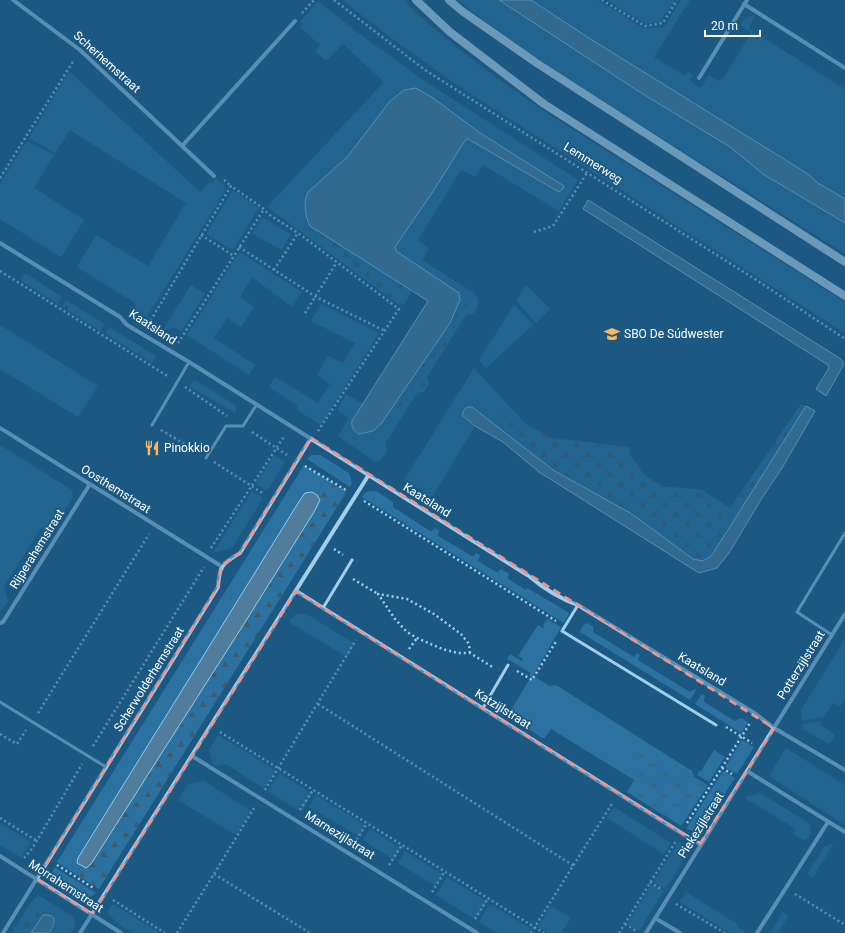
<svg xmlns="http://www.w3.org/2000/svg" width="845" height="933" font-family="Roboto,sans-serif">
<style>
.grass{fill:#2b72a0}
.forest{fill:url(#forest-firs)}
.park{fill:url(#park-tufts)}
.water{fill:#4f7d9b;stroke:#94cbed}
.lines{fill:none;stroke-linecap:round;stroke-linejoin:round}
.path{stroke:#a1ceeb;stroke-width:2.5;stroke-dasharray:2 3;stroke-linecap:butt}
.lane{stroke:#a1ceeb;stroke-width:3}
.street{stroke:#a1ceeb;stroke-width:4}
.secondary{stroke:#cde6f8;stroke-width:8}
.marked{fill:none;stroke:#ea9494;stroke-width:3;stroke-dasharray:8 5;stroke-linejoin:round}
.labels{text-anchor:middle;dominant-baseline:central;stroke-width:3.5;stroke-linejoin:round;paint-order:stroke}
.street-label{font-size:12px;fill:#fff;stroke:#1b5983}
.poi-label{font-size:12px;fill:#fff;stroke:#1b5983;text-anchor:start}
</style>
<defs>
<pattern id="forest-firs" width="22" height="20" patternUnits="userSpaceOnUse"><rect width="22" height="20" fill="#2b72a0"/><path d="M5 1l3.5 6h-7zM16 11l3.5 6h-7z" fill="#3f5b6e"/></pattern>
<pattern id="park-tufts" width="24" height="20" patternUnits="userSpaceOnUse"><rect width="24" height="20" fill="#2b72a0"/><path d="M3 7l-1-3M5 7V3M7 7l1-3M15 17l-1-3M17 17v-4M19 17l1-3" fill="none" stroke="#3f5b6e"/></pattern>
</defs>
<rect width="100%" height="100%" fill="#1b5983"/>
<!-- grass -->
<path class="grass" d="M342,0H404C417,15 434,28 449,41C485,70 522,97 561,122L845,302V333L466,91L398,43Z
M457,0H499L638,91L730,147L763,174L845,223V254L557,72L512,41Z
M531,0H598L643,28L664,27L681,0H690L654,57L685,76L688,72L693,75L690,79L691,82L699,87L702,86L709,75L719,81L720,79H723L750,35V31L740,25L745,18L754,15L755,16L749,27L751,30L845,89V199L818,183L808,174L589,38Z
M607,0H675L660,22L646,24Z
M318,1L357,32L420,78L578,180L559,211L483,165L475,177L463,170L460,171L418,240L429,248L422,260L474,293C480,301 479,306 473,314L466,315L468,305L461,293H459L396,251L395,247L434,190L466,139H468L516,167L563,186L480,133L433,98L416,88L398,94L390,101L348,156L328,173L306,217L308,222L299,226L292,225L267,207L384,82L343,44L326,61L315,51L320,45L300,27L303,24L300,22Z
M69,71L200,192L210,182L212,183L216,178L227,188L147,317L136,310L135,303L77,267L96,235L148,266L186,203L70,130L55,153L29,138Z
M27,141L54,155L34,188L84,220L61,257L0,219V183Z
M233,190L259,208L233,250L206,234Z
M262,217L291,234L282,250L252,234Z
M239,252L302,292L292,307L252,277L240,297L254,307L241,327L227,318L214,338L255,365L249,375L187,335Z
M25,273L62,297L58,304L20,280Z
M191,285L205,294L181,332L173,327L167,330L164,328Z
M526,285L550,309L536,323L516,301Z
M66,300L105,324L101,331L67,310L69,307L66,305L64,308L62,306Z
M321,304L379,333L321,425L297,410V405L269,387L275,377L318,403L330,384L317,375L328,356L343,363L355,343L311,321Z
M514,305L533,325L486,368L479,360Z
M0,325L98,386L78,417L0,369Z
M109,327L156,356L152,363L105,333Z
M474,368L524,422L509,414L501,416L496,426L472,407L466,418L475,426L432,497L404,480Z
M195,380L235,405L236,409L235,413L189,386L192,382Z
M412,390L417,393L385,444L387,451L381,460L375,462L338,436L349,418L337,410L346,394L363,404C356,415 344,425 359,434L373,431L381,424L393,407L397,408L400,406Z
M0,445L72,490L73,497L46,541L42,527L4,586L8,601L0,612Z
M274,455L285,462L267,491L256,484Z
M312,455H320L349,473L352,483L350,487L307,459Z
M304,465L326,479L316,494L312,492L306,493L300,500L78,858L77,863L81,866L77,875L57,862Z
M252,491L263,498L232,548L213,553Z
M370,491H376L393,502V507L430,531H432L435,528L439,530L438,536L472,556H474L476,553L480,555L478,561L496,572H498L501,569L509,574L508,578L510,580L526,590L527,588L568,612L569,614L564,623L362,497L365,493Z
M305,613L355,644L347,657L289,622L294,615Z
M547,619L561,627L533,676L550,686L556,685L692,771L694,777L708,785L681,826L627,792L634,780L551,729L544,739L507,716L531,677L529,676L531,673L507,659L510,654L522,661L523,659L518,656L538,625L543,628L544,627L543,626Z
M587,623L593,626V632L634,657L637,653L640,655L638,660L690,692L695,689L696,690L690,700L580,632L583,625Z
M845,639V699L840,707L833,703L824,717L802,721L801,710Z
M702,694L705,696L704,699V702L735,721L741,718L748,722L741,733L695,704Z
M822,721L820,725L835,735L829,744L803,729V724Z
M218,735L276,770L264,789L226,764L216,766L213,764L209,750Z
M742,740L754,747L737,774L725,767Z
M786,748L845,785V825L769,776Z
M714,750L725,757L709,782L697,775L699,771H701Z
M723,771L735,778L705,824C700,830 694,832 686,829Z
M279,773L313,794L301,812L268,791Z
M204,781L251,811L236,835L178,800L188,784Z
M760,793L810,824L811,833L806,841L793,834L796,829L745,798L746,797Z
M316,795L366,826L357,840L358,836L309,807Z
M614,807L671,843L664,854L607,818Z
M0,823L31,842L21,858L0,845Z
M370,829L401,848L394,860L363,840Z
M679,841C682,843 684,845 685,849C687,858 670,881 665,889L654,882Z
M834,843L813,877L807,874L824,847Z
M405,851L443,875L435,888L434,885L398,863Z
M54,867L96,893C93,895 91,897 87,898C78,900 58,888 54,880C52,876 53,872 54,867Z
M447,877L487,902L476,920L436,895Z
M652,884L664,891L639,931L627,924Z
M686,892L737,924V927L747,933H730L680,902Z
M40,896L75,918V926L71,933H49C53,926 59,919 48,916C46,915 44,915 42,915C37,913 32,909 28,906L35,898Z
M113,904L157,931L160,933C152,933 141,933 134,933C126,930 110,918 107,911Z
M490,904L532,929L529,933H497L479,922Z
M551,906L571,918L561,933H548L538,927Z
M783,912L788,916L778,933H770Z"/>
<!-- forest -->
<path class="forest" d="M308,222L310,226L412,291L402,307L292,225L299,226Z
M459,293H461L467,297L468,305L466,315L427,377L429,384L425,391L417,393L412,390L400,406L397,408L393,407L450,323L460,300Z
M801,404L806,406L712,555L703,561L693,559L632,514L553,470L496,426L501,416L509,414L524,422L529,426L551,438L630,447L629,453L644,475L662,486L702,490L730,508Z
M326,479L347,491L99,889L77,875L81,866L86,868L91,864L242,627L317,495L316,494Z
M28,906L43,915L31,933H12Z"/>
<!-- park -->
<path class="park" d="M645,746L706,785L681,825L629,792L636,780L627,774Z"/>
<!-- water -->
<path class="water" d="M499,0H531L589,38L808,174L818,183L845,199V223L763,174L730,147L638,91Z
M416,88L433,98L480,133L564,186L563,189L559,192L468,139H466L434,190L395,247L396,251L459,293L460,300L450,323L381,424L373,431L359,434C354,431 351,428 352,421L428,301L310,226C305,216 303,202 308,192L348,156L390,101L404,90Z
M588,200L841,359L843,362V366L826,396L816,389L829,368L828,365L583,209Z
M806,406L815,411L782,468L762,498L729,553L717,568L699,573L539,472L503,442L475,426L462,415L464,410L467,407H472L553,470L632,514L693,559L703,561L712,555Z
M312,492L317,495L320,500L314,512L242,627L91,864L86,868L77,863L78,858L300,500L305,493Z
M43,915C59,914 55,924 49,933H31Z"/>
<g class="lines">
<!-- path -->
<path class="path" d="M334,0L425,70L761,283L845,339
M602,0L645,26L663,23L677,0
M302,13L314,0
M0,178L74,60
M224,180L231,186
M534,232L553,226L587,173
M201,235L234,256
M239,247L316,297L385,331
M274,270L298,233
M0,271L169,377
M305,313L337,262
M148,325L231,186L264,209L268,214L298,233L399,309L318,431
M178,343L264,209
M185,387L227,416
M161,430L198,452
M252,432L287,455
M214,462L264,494
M305,466L346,490
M364,501L556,621
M211,548L285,435
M334,549L343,555
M353,579L378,594
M409,649L417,638
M470,653L469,644L461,634L434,614L407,599L378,594L395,619L407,632L417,638L442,649L458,653H470L494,668
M517,671L532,680L557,640
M318,704L574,866
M38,713L149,534
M726,727L752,743
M220,732L544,933
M0,734L17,744L26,730
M93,746L204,567
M722,768L732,774
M265,790L356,640
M300,810L313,790
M0,818L37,841
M687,823L750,723
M354,844L367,823
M24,858L32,849L82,764
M57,865L95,889
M389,865L402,845
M214,874L310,933
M650,882L661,889
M432,892L445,871
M795,894L845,925
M113,900L165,933
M676,904L725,933
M475,919L488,898
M625,924L636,931
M177,933L214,874L254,808
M531,933L613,802
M619,933L676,841"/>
<!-- lane -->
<path class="lane" d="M152,425L189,362
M206,458L226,426H243L257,404
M578,605L562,631L716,725
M323,608L352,560
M832,635L797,612L845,533
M0,702L106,767
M483,708L508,665"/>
<!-- street -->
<path class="street" d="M13,0L80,50L214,176
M744,4L845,68
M699,78L747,0
M183,145L295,21
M0,243L120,317L127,325L189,362L529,576C543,588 561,599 578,605L756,714L774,728L845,770
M0,428L221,566
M296,591L681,833L700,844
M0,623L3,622L90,484
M192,756L477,933
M747,771L845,832
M0,856L121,933
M655,918L680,933
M3,933L218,587C219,567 222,563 240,553L311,438
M80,933L368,476
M646,933L845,614
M757,933L828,822"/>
<!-- secondary -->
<path class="secondary" d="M416,0L450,32L544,104L845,296
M449,0L462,11L538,64L845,262"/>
</g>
<!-- marked area -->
<path d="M0 0H845V933H0ZM311,438L774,728L700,844L296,591L92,914L37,879L218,587L221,566L240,553Z" fill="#1b5983" fill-opacity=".55" fill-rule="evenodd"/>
<path class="marked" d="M311,438L774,728L700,844L296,591L92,914L37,879L218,587L221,566L240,553Z"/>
<!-- icons -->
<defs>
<symbol id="school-bare" viewBox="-9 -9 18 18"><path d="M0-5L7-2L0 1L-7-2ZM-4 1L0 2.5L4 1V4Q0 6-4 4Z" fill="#fcb55e" stroke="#1b5983" stroke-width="2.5" paint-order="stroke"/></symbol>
<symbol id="restaurant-bare" viewBox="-9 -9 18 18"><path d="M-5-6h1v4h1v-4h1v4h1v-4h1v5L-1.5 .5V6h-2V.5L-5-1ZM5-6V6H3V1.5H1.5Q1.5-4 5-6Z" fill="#fcb55e" stroke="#1b5983" stroke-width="2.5" paint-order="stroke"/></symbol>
</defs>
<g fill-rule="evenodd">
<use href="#school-bare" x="601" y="323" width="22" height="22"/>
<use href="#restaurant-bare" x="141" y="437" width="22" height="22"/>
</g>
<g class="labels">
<!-- street labels -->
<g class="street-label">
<text transform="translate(107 62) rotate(42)">Scherhemstraat</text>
<text transform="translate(593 163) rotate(32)">Lemmerweg</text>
<text transform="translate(153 327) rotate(33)">Kaatsland</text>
<text transform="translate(116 489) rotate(32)">Oosthemstraat</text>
<text transform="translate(427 500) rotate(32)">Kaatsland</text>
<text transform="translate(37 549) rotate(-58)">Rijperahemstraat</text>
<text transform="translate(801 665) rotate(-58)">Potterzijlstraat</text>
<text transform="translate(702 669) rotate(31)">Kaatsland</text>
<text transform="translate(149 679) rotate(-58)">Scherwolderhemstraat</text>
<text transform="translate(503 709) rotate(32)">Katzijlstraat</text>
<text transform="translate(701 825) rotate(-58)">Piekezijlstraat</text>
<text transform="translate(340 835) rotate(32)">Marnezijlstraat</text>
<text transform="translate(66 886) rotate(33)">Morrahemstraat</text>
</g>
<!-- poi labels -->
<g class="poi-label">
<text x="624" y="334">SBO De Súdwester</text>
<text x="164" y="448">Pinokkio</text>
</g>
</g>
<!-- scale -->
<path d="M705 30v6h55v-6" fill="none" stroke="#ffffff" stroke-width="2"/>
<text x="711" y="30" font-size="12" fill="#ffffff" stroke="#1b5983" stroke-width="3" paint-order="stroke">20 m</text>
</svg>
